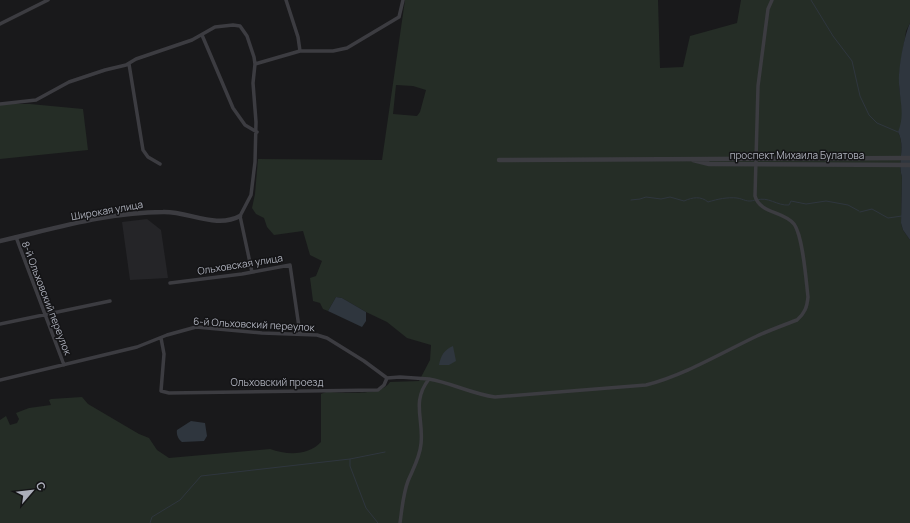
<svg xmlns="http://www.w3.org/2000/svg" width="910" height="523" font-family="Manrope,sans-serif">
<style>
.built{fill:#252528}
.green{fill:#252d26;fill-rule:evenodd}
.water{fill:#2f363e}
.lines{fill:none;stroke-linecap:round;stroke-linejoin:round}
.stream{stroke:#2f363e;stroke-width:1}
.minor{stroke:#3c3c41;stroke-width:3.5}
.tertiary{stroke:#3c3c41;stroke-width:4.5}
.labels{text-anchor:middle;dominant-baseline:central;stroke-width:3;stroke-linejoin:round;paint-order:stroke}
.street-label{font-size:10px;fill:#acafba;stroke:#141416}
</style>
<rect width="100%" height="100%" fill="#19191b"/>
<!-- built -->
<path class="built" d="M147,219L161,230L168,278L130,280L122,222Z"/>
<!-- green -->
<path class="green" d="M405,0H658L660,68L683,67L690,36L737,23L741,0H910V23L906,31C904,47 899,66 899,83C899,97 908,119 898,132C906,147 897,161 902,177L901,223L903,230L910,240V523H0V420L6,416L10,425L17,423L19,419L16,413L29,408L51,405L49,400L51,399L82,397L88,404L139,434L149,438L157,450L169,458L270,449C287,455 308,456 321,442V394L326,392C343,392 381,397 390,382L419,381L430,360L431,345L407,338L387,322L366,312L342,298L336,297L328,311L323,309L320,303L313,301L310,278L316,276L322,261L310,255L303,231L274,235L267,227L264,218L256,214L252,208L255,194L258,159L382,160ZM396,85L413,86L426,90L420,112L417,116L393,114Z
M0,104H30L83,109L88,150L0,159Z"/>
<!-- water -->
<path class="water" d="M910,23V240L903,230L901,223L902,177C897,161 906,147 898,132C905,115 900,102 899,84C898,70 904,36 910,23Z
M336,297L342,298L366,312V321L362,327L328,311Z
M453,346L456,361L449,365H439C441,355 444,350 453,346Z
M191,421L205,423L207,436L204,441L182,442C179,440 176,435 177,430Z"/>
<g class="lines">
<!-- stream -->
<path class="stream" d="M811,0L833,36L852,61L860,96L869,115L877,123L898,132
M631,200L640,199L646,197L661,199L670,197L684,201C693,197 701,196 708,202C718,199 727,197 737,198C744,199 747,203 755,200
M757,200C768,196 777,206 789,205L791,201L806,204L826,201L848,205L859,211
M860,212L872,209L888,218L902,216
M150,523L152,517L180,500L201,476L350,459
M378,523L366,508L350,466V459L385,452"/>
<!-- minor -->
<path class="minor" d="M0,24L48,0
M202,35L233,108L245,125L257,132
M300,51H333L347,48L399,17L403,0
M129,64L143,150L148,157L160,164
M255,64L300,51L298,37L286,0
M0,104L36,100L69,82L105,70L126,65L136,59L192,40L215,27L233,25L240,26L247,36L254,57L255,64L253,83L256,122L255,162L251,195L240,216L252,272
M16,237L64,365
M170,283L242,274L290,265L300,334
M0,324L110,301
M161,338L164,354L161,391L169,393L378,390L384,385L387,378
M0,380L137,347L167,335L196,327L262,333L317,335L327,338L364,361L387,378L400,377L429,379
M400,523C402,509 403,494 408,481C413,469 420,457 421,444C424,419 411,402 429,379C452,383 472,394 495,397L646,385C685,375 721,353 757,336C770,330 784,325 797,320C805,313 807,307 808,297C806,280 803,236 794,224C784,211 760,214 755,196L758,86L768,9L772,0"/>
<!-- tertiary -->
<path class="tertiary" d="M499,160L910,158
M693,160L709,164L910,165
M0,241C53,229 108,212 163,212C188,211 216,229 240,216"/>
</g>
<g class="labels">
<!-- street labels -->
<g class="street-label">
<text x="797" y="155">проспект Михаила Булатова</text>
<text transform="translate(107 210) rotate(-10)">Широкая улица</text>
<text transform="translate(240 264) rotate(-9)">Ольховская улица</text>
<text transform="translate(47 298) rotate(69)">8-й Ольховский переулок</text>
<text transform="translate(254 324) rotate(3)">6-й Ольховский переулок</text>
<text x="277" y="382">Ольховский проезд</text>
</g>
</g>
<!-- north arrow -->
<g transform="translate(32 491) rotate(62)" stroke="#141416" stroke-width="3" paint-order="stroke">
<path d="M0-3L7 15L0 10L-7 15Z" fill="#acafba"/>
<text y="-6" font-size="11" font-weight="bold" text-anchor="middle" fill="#acafba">С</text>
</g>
</svg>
